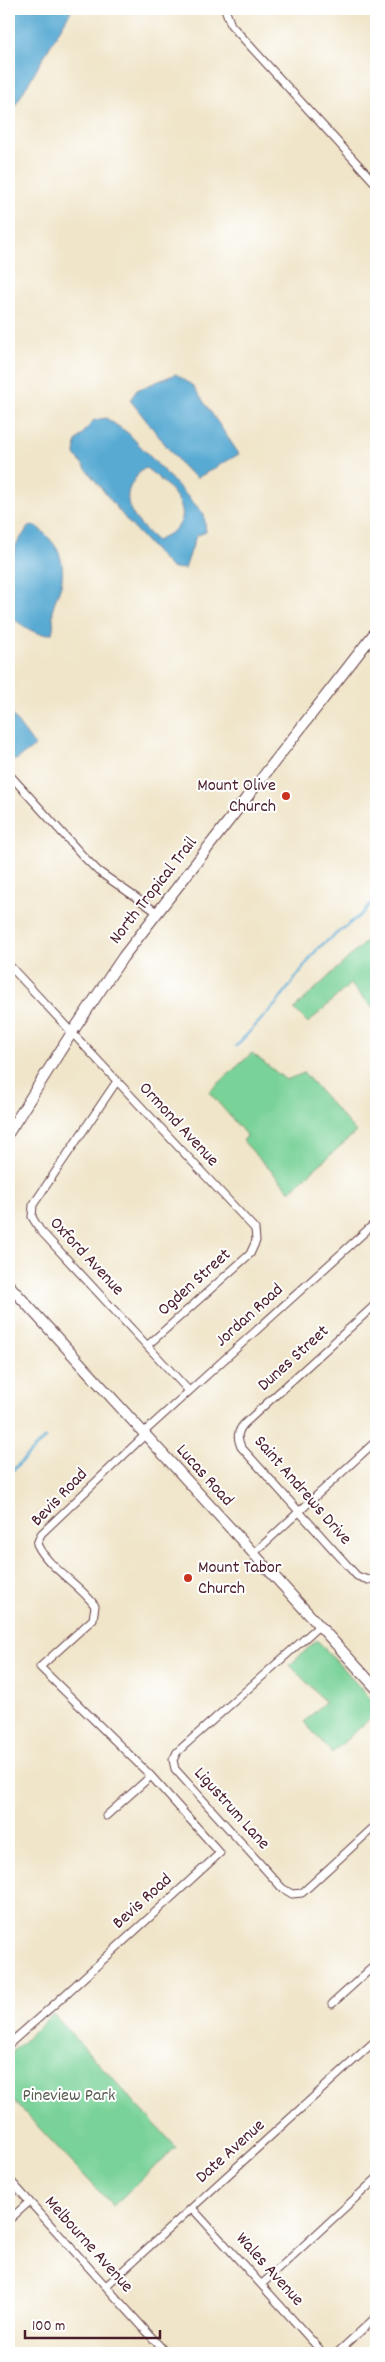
<svg xmlns="http://www.w3.org/2000/svg" width="385" height="2362" font-family="Dekko,sans-serif">
<style>
.green{fill:#79d298;stroke:#627862}
.water{fill:#58aad3;stroke:#51647f;fill-rule:evenodd}
.lines{fill:none;stroke-linecap:round;stroke-linejoin:round}
.stream{stroke:#58aad3;stroke-width:2.5}
.street-casing{stroke:#633d43;stroke-width:9}
.secondary-casing{stroke:#633d43;stroke-width:12}
.street{stroke:#fff;stroke-width:7}
.secondary{stroke:#fff;stroke-width:10}
.poi-dot{fill:#c8321e;stroke:#fff;stroke-width:2}
.labels{text-anchor:middle;dominant-baseline:central;stroke-width:4;stroke-linejoin:round;paint-order:stroke}
.poi-label{font-size:18px;fill:#4a1f2b;stroke:#fff;text-anchor:end}
.street-label{font-size:18px;fill:#4a1f2b;stroke:#fff}
.park-label{font-size:18px;fill:#5a5e51;stroke:#fff}
</style>
<rect width="100%" height="100%" fill="#fff"/>
<filter id="ink" filterUnits="userSpaceOnUse"><feTurbulence type="fractalNoise" baseFrequency=".02" numOctaves="2"/><feDisplacementMap in="SourceGraphic" scale="10" xChannelSelector="R" yChannelSelector="G"/><feConvolveMatrix kernelMatrix="1 2 1 2 8 2 1 2 1" color-interpolation-filters="sRGB"/></filter>
<filter id="wash" filterUnits="userSpaceOnUse"><feTurbulence type="fractalNoise" baseFrequency=".0096" numOctaves="4" result="noise"/><feDisplacementMap in="SourceGraphic" scale="20" xChannelSelector="R" yChannelSelector="G"/><feGaussianBlur stdDeviation="1.12" result="paint"/><feColorMatrix in="noise" values="0 0 0 0 0 0 0 0 0 0 0 0 0 0 0 0 0 1.4 0 .05"/><feComposite in="paint" operator="in"/></filter>
<g filter="url(#wash)">
<rect width="100%" height="100%" fill="#f0e5c9"/>
<!-- green -->
<path class="green" d="M376,932V1011L350,984L308,1023L294,1009Z
M252,1053L286,1080L304,1073L356,1132L290,1191L243,1141L247,1136L209,1092Z
M317,1640L376,1705V1713L332,1753L304,1722L325,1702L290,1665Z
M53,2014L176,2147L113,2206L9,2096V2055Z"/>
<!-- water -->
<path class="water" d="M9,9H72L9,116Z
M176,374L193,386L239,454L197,478L184,468L130,400L137,390Z
M106,418L128,433L204,514L206,532L196,536L185,569L171,568L128,522L75,455L76,442L94,420ZM146,468C161,480 193,504 179,525C175,531 164,537 157,541C141,527 117,504 133,482C137,476 140,470 146,468Z
M29,526H36C54,541 65,554 62,579C61,590 54,599 53,610C52,619 55,623 52,633C36,638 22,624 9,616V562L13,556L16,545Z
M9,711L35,746L16,760L9,758Z"/>
<g class="lines">
<!-- stream -->
<path class="stream" d="M236,1046L276,1004L318,948L363,913L376,898
M9,1474L45,1438"/>
</g>
</g>
<g filter="url(#ink)">
<g class="lines">
<defs>
<path id="street" d="M225,9L231,25L376,184
M9,774L83,856L98,871L158,913
M9,965L255,1229L256,1241L250,1254L148,1345
M117,1081L33,1205L32,1217L40,1230L189,1391
M376,1304L244,1424C237,1432 237,1437 241,1447L357,1576L368,1580L376,1578
M143,1433L376,1222
M253,1554L376,1441
M320,1625L177,1752L173,1760L175,1769L282,1888L292,1894L302,1893L376,1825
M106,1816L151,1776
M332,2004L376,1964
M9,2044L57,2002L220,1853L151,1776L40,1667L93,1619L95,1606C79,1583 49,1569 37,1544L41,1534L145,1435
M9,2179L166,2353
M192,2208L323,2353
M9,2220L29,2202
M262,2284L376,2179
M106,2286L376,2040
M337,2353L376,2317"/>
<path id="secondary" d="M9,1132L71,1034L123,957L376,631
M9,1285L376,1688"/>
</defs>
<!-- street casing -->
<use href="#street" class="street-casing"/>
<!-- secondary casing -->
<use href="#secondary" class="secondary-casing"/>
<!-- street -->
<use href="#street" class="street"/>
<!-- secondary -->
<use href="#secondary" class="secondary"/>
</g>
</g>
<!-- markers -->
<g class="poi-dot">
<circle cx="286" cy="796" r="5"/>
<circle cx="188" cy="1578" r="5"/>
</g>
<g class="labels">
<!-- poi labels -->
<g class="poi-label">
<text x="276" y="786">Mount Olive<tspan x="276" dy="21">Church</tspan></text>
<text x="198" y="1568" text-anchor="start">Mount Tabor<tspan x="198" dy="21">Church</tspan></text>
</g>
<!-- street labels -->
<g class="street-label">
<text transform="translate(154 891) rotate(-52)">North Tropical Trail</text>
<text transform="translate(178 1125) rotate(47)">Ormond Avenue</text>
<text transform="translate(86 1257) rotate(47)">Oxford Avenue</text>
<text transform="translate(195 1283) rotate(-42)">Ogden Street</text>
<text transform="translate(250 1316) rotate(-42)">Jordan Road</text>
<text transform="translate(294 1359) rotate(-42)">Dunes Street</text>
<text transform="translate(204 1476) rotate(48)">Lucas Road</text>
<text transform="translate(302 1491) rotate(49)">Saint Andrews Drive</text>
<text transform="translate(60 1498) rotate(-46)">Bevis Road</text>
<text transform="translate(231 1809) rotate(48)">Ligustrum Lane</text>
<text transform="translate(143 1902) rotate(-42)">Bevis Road</text>
<text transform="translate(231 2152) rotate(-42)">Date Avenue</text>
<text transform="translate(88 2245) rotate(48)">Melbourne Avenue</text>
<text transform="translate(269 2270) rotate(48)">Wales Avenue</text>
</g>
<!-- park labels -->
<g class="park-label">
<text x="69" y="2096">Pineview Park</text>
</g>
</g>
<!-- margin -->
<rect width="385" height="2362" fill="none" stroke="#fff" stroke-width="30"/>
<!-- scale -->
<path d="M25 2330v8h135v-8" fill="none" stroke="#4a1f2b" stroke-width="2.5"/>
<text x="32" y="2330" font-size="15" fill="#4a1f2b" stroke="#ffffff" stroke-width="4" paint-order="stroke">100 m</text>
</svg>
